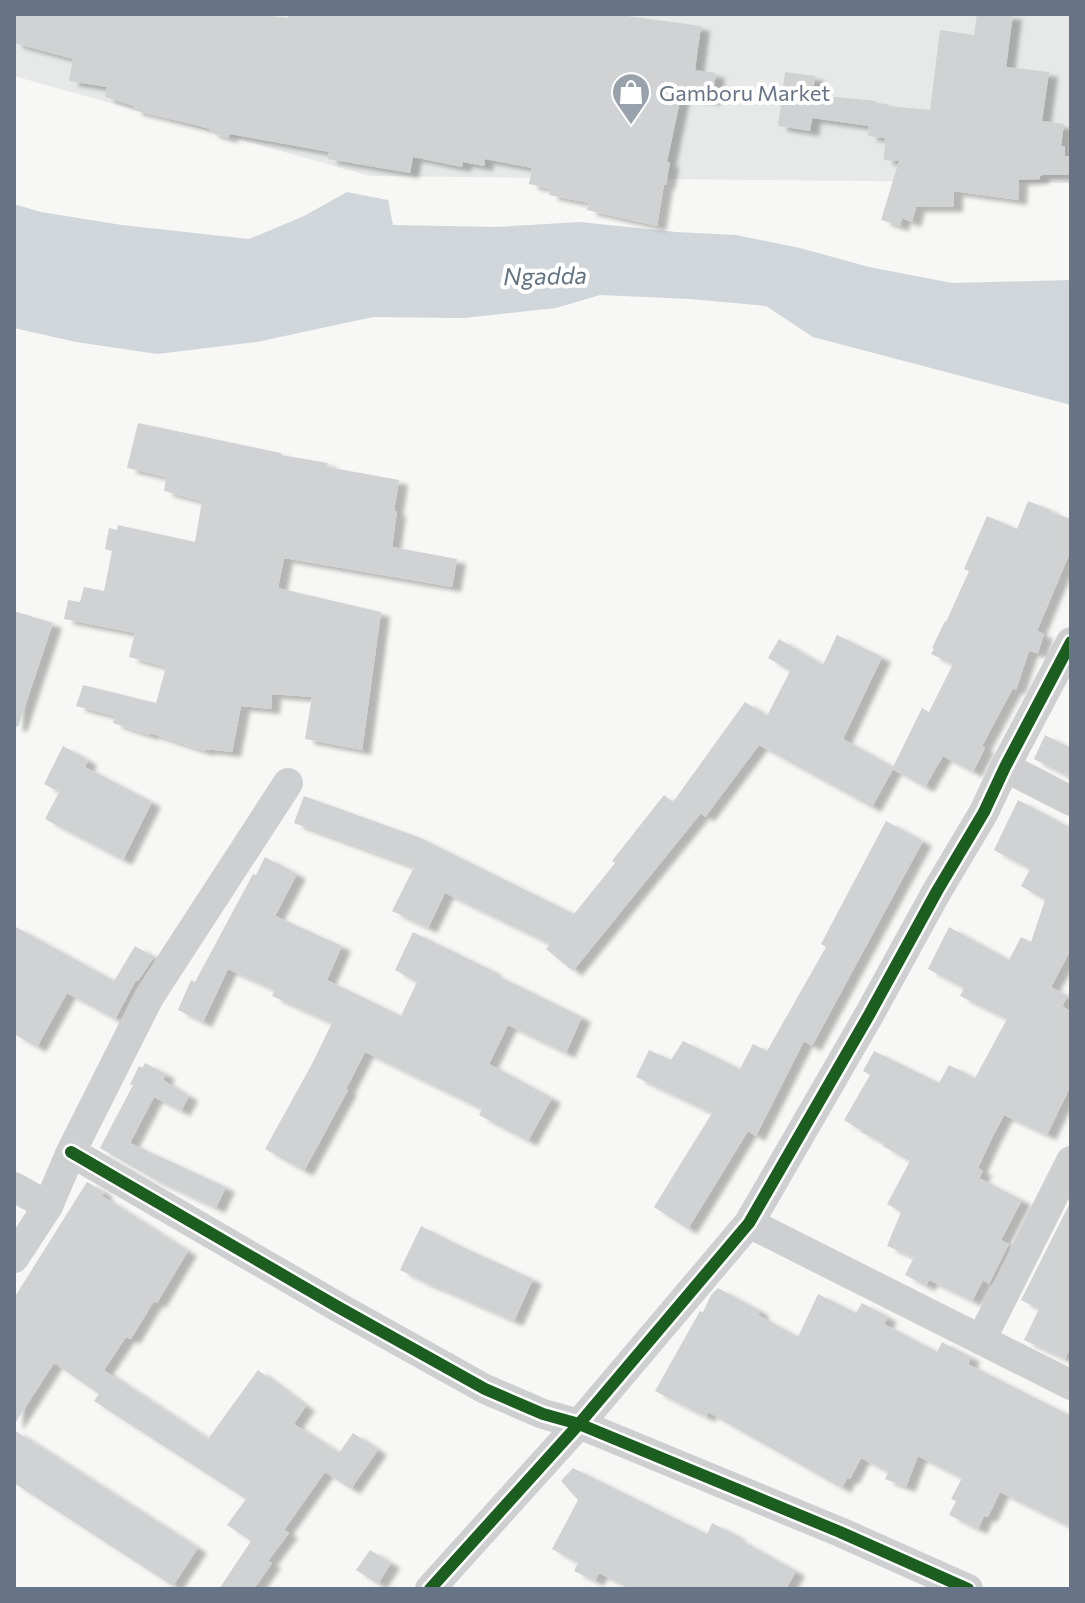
<svg xmlns="http://www.w3.org/2000/svg" width="1085" height="1603" font-family="Commissioner,sans-serif">
<style>
.built{fill:#e7e8e8}
.water{fill:#d0d6da}
.building{fill:#d1d2d3;filter:url(#shadow)}
.lines{fill:none;stroke-linecap:round;stroke-linejoin:round}
.minor{stroke:#cecfd1;stroke-width:30}
.cycleway-casing{stroke:#fff;stroke-width:17}
.cycleway{stroke:#1b5e20;stroke-width:12}
.labels{text-anchor:middle;dominant-baseline:central;stroke-width:8;stroke-linejoin:round;paint-order:stroke}
.poi-label{font-size:22px;fill:#677386;stroke:#fff;text-anchor:start}
.water-label{font-size:24px;font-style:italic;fill:#637482;stroke:#fff}
</style>
<defs>
<filter id="shadow"><feDropShadow dx="9" dy="5" stdDeviation="2" flood-color="#0004"/></filter>
</defs>
<rect width="100%" height="100%" fill="#f7f7f6"/>
<!-- built -->
<path class="built" d="M14,14H1071V183L370,176L14,76Z"/>
<!-- water -->
<path class="water" d="M347,192L388,200L393,225L496,227L580,222L676,232L736,235L800,248L869,267L952,283L1071,280V405L813,337L766,306L690,299L600,295L556,308L464,318L373,317L257,342L157,354L76,342L14,328V204L41,212L122,225L249,239L304,216Z"/>
<!-- building -->
<path class="building" d="M14,14H254L288,18V14H612L701,26L695,70L716,73L712,100L681,96L667,162H670L666,185L664,184L657,226L587,210L589,203L549,195L550,189L529,184L532,168L485,159L484,166L463,162L462,167L413,157L410,173L328,159L329,152L230,134L228,138L209,132L210,129L133,110L134,106L105,97L107,87L69,81L73,59L14,43Z
M977,14H1013L1006,67L1049,72L1042,121L1064,124L1061,146H1065V156H1071V175H1043L1040,176V179L1019,180L1018,200L954,191V207H916L912,222L902,218L900,226L881,220L899,161L884,160L885,138L868,136L869,126L812,118L810,131L778,126L785,72L815,76L813,93L815,95L876,101V103L888,104V106L930,110L940,30L974,35Z
M138,423L281,453V455L328,463L327,467L399,480L394,511H397L392,547L457,559L452,587L284,558L278,588L381,612L362,750L305,739L312,697L272,694L271,709L241,706L232,752L206,749L205,751L150,733L149,735L113,723L115,716L76,706L83,685L156,703L166,667L129,657L135,633L64,619L68,600L80,602L84,587L104,591L112,551L105,549L109,528L117,530L118,525L195,542L202,501L164,491L166,477L127,468Z
M1028,501L1051,510L1050,512L1071,519V550L1037,631L1044,634L1038,653L1029,651L1016,690L1013,688L982,746L985,748L973,772L943,756L925,787L893,769L872,807L759,745L705,817L701,813L573,971L546,949L550,944L445,893L428,928L392,911L414,867L294,823L304,796L418,837L574,914L615,863L612,861L664,795L673,802L745,702L767,716L790,671L768,658L779,639L823,665L837,635L882,657L843,739L893,767L922,708L929,712L953,664L931,654L934,649L932,648L945,621L946,622L969,571L964,569L987,516L1017,529Z
M14,611L53,623L18,727L14,726Z
M1045,735L1071,748V778L1034,759Z
M63,746L88,760L85,767L152,802L123,860L45,819L59,792L44,784Z
M1018,800L1071,828V949L1051,987L1068,996L1062,1006L1071,1012V1085L1047,1135L1004,1115L991,1140L978,1168L983,1171L979,1178L1022,1200L1001,1240L1009,1244L989,1284L983,1280L972,1301L929,1280L926,1286L905,1275L914,1257L887,1246L901,1212L887,1204L910,1161L883,1146L884,1143L861,1132L862,1131L844,1120L870,1075L863,1071L874,1051L939,1083L949,1065L975,1078L1007,1019L960,996L964,988L928,969L949,927L1009,960L1021,937L1031,942L1045,900L1021,886L1030,869L994,850Z
M886,821L923,841L812,1046L804,1041L756,1136L748,1131L688,1229L654,1207L712,1113L636,1077L649,1050L671,1060L683,1041L740,1069L753,1044L767,1051L826,947L821,944Z
M265,857L297,874L275,916L342,946L327,980L401,1016L417,982L395,970L413,932L493,971L492,973L582,1017L566,1053L508,1025L489,1064L552,1098L528,1141L479,1115L482,1109L365,1052L346,1089L348,1090L304,1171L265,1149L312,1064L332,1023L272,996L275,990L228,969L203,1022L178,1010L191,980L195,982L253,874L256,875Z
M14,926L114,981L135,946L154,957L138,981L136,980L115,1019L67,993L37,1047L14,1034Z
M145,1063L166,1074L163,1080L189,1096L181,1111L154,1097L130,1143L226,1187L216,1208L152,1178L100,1148L133,1085L130,1084L139,1066L142,1068Z
M87,1182L104,1192L102,1196L188,1251L157,1303L154,1301L131,1339L126,1337L104,1370L208,1439L258,1370L306,1406L294,1424L339,1453L353,1433L378,1450L351,1489L325,1472L284,1530L289,1533L268,1561L272,1563L254,1589H219L251,1541L227,1525L246,1499L94,1401L99,1394L54,1363L14,1425V1298Z
M1071,1201V1347L1065,1359L1024,1340L1039,1309L1021,1300Z
M421,1226L458,1245L533,1279L514,1321L433,1285V1286L400,1270Z
M718,1288L760,1311L758,1315L798,1337L818,1294L856,1313L862,1303L888,1317L884,1324L937,1352L942,1342L971,1357L968,1364L1071,1416V1527L1000,1492L988,1517L984,1516L978,1529L949,1515L956,1501L951,1499L962,1478L918,1456L906,1487L885,1479L888,1472L861,1458L850,1479L847,1478L842,1488L708,1412L706,1417L655,1391L700,1311L703,1312L711,1295Z
M14,1430L198,1548L173,1586L14,1483Z
M573,1468L707,1534L712,1523L736,1535L735,1537L796,1571L786,1589H631L599,1573L595,1581L574,1571L578,1563L552,1549L578,1500L561,1481Z
M370,1550L391,1563L378,1584L356,1570Z"/>
<g class="lines">
<!-- minor -->
<path class="minor" d="M1005,767L1071,801
M71,1152L338,1307L485,1389L543,1414L579,1424L840,1532L968,1589
M14,1187L48,1206
M749,1223L1071,1385
M14,1258L48,1206L71,1152L149,997L288,783
M981,1340L1071,1161
M430,1589L579,1424L749,1223L869,1015L937,891L984,812L1005,767L1071,642"/>
<defs>
<path id="cycleway" d="M71,1152L338,1307L485,1389L543,1414L579,1424L840,1532L968,1589
M430,1589L579,1424L749,1223L869,1015L937,891L984,812L1005,767L1071,642"/>
</defs>
<!-- cycleway casing -->
<use href="#cycleway" class="cycleway-casing"/>
<!-- cycleway -->
<use href="#cycleway" class="cycleway"/>
</g>
<!-- icons -->
<defs>
<symbol id="shop-pin" viewBox="-11 -11 22 30"><path d="M0 17L-7.5 6A9.5 9.5 0 1 1 7.5 6Z" fill="#99a1ad" stroke="#fff"/><path d="M-5-2.5h2.3a2.7 3.5 0 0 1 5.4 0H5L5.5 6h-11ZM-1.5-2.5h3a1.5 2.3 0 0 0-3 0Z" fill="#fff"/></symbol>
</defs>
<g fill-rule="evenodd">
<use href="#shop-pin" x="609" y="70" width="44" height="60"/>
</g>
<g class="labels">
<!-- poi labels -->
<g class="poi-label">
<text x="659" y="92">Gamboru Market</text>
</g>
<!-- water labels -->
<g class="water-label">
<text transform="translate(545 275) rotate(-1)">Ngadda</text>
</g>
</g>
<!-- border -->
<rect width="1085" height="1603" fill="none" stroke="#677386" stroke-width="32"/>
</svg>
